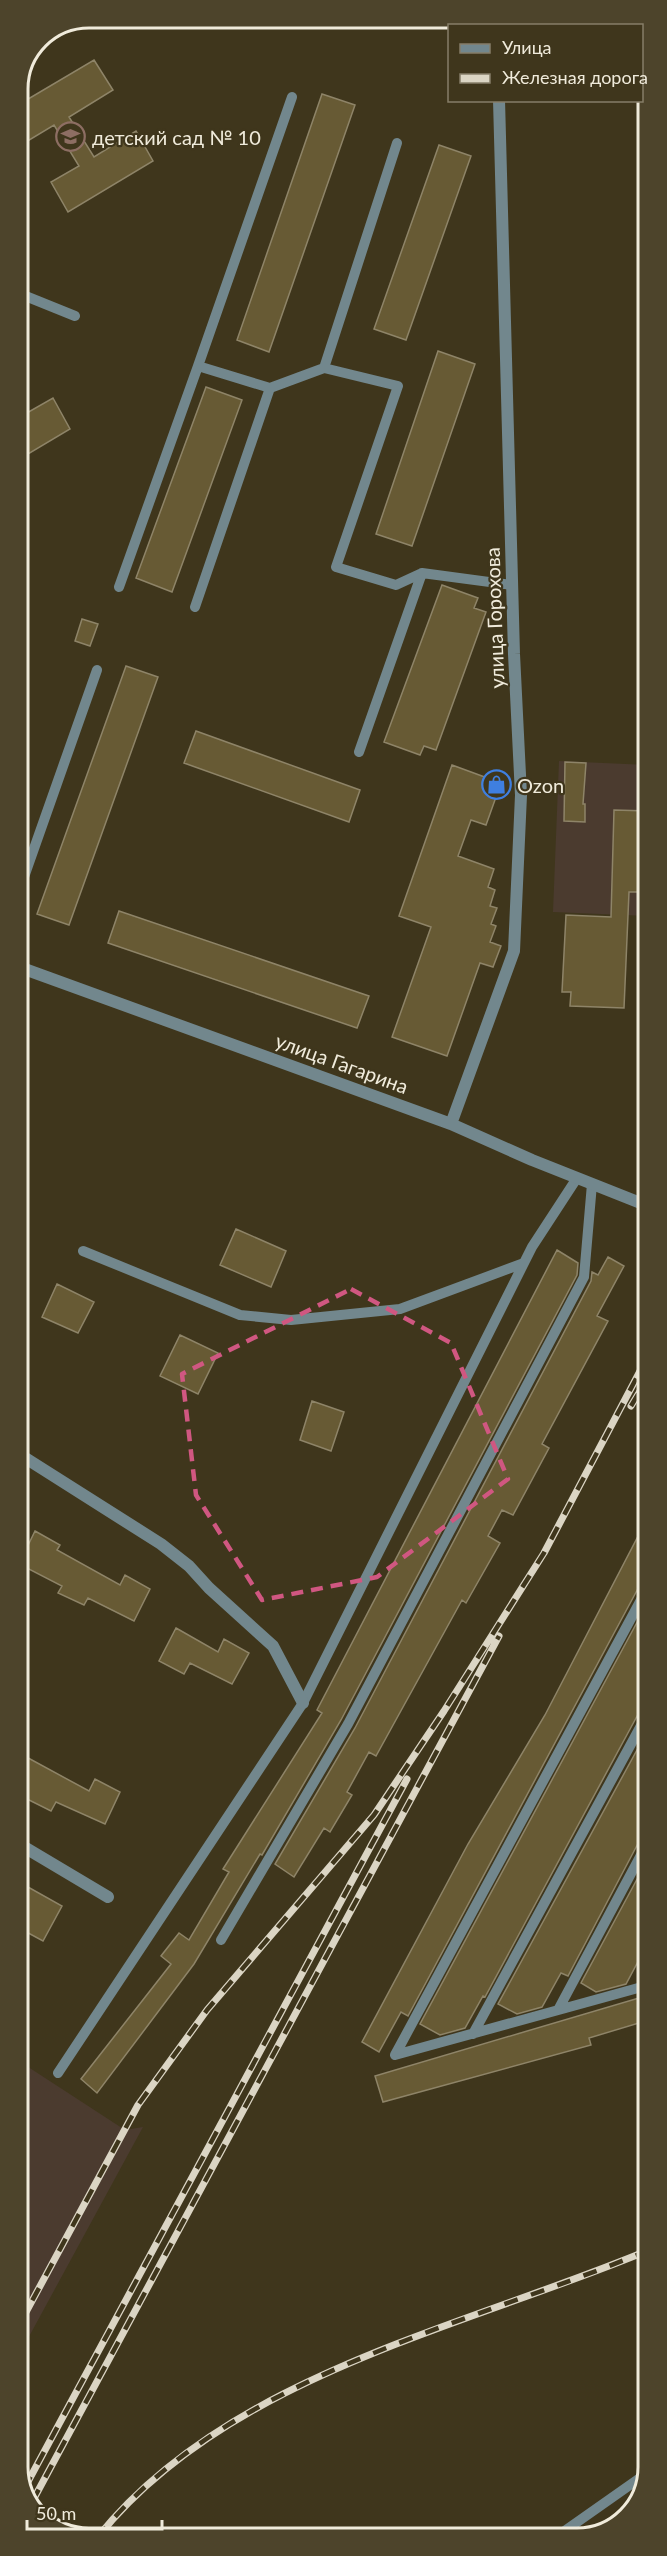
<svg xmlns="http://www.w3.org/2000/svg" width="667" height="2556" font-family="Lato,sans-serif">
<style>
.industrial{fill:#4b3b2f}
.building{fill:#675a34;stroke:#8e8468;stroke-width:1.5}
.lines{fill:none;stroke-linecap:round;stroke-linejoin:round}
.lane{stroke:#72878d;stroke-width:10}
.street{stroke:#72878d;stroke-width:12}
.rail-casing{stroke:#dbd5c4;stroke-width:7}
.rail{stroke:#3f361c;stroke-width:4.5;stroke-dasharray:14;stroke-linecap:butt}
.marked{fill:none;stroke:#d05781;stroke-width:4.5;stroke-dasharray:12 8;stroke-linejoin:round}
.labels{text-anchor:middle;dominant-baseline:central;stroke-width:4.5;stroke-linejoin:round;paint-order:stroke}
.poi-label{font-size:20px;fill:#f0ebdb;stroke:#3f361c;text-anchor:start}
.street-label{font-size:20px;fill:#f0ebdb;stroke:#3f361c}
.rim{fill:none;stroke:#f0ebdb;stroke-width:3}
</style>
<rect width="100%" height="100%" fill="#3f361c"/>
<!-- industrial -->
<path class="industrial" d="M559,761L648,765V916L553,912Z
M19,2061L125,2130L143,2127L19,2355Z"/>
<!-- building -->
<path class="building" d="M94,60L113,90L69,117L94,157L136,131L153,161L68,212L51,182L79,166L54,125L26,142L18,128V105Z
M322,94L355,105L269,352L237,340Z
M439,145L471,156L406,340L374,329Z
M438,351L475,364L412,546L376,534Z
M206,387L242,400L172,592L136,578Z
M53,398L70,429L18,460V418Z
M442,585L478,598L474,608L486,612L436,750L424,746L420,755L384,742Z
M82,619L98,624L90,646L75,641Z
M126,666L158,677L69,925L37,914Z
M196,731L360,790L349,822L184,763Z
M565,762L586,763L583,804H585V822L564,821Z
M452,765L501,783L486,825L471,820L458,856L494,869L488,887L495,890L490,906L497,908L491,924L496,926L490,942L501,946L493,967L480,963L447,1056L392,1037L431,927L399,916Z
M614,810L648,811V892H629L624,1008L570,1006L571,992H562L566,915L611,917Z
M119,911L369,996L357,1028L108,943Z
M236,1229L286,1251L271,1287L220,1265Z
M557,1250L578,1263L577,1275L341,1720L262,1855L260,1854L194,1964L97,2093L81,2079L171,1964L161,1956L179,1933L189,1940L229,1872L223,1869L322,1713L317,1710Z
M608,1257L624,1266L597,1316L608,1321L542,1444L549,1448L513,1515L502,1510L488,1536L500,1543L466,1603L462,1600L376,1756L369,1752L347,1792L352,1795L330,1832L324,1828L294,1877L275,1864L355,1728L591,1281L592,1272L598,1275Z
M57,1284L94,1302L78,1333L42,1317Z
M180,1335L218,1353L198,1394L160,1376Z
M312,1401L344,1412L331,1451L300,1440Z
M648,1517V1580L641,1583L408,2016L401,2012L379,2052L362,2042L468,1844L545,1715Z
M35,1531L60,1545L57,1550L120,1585L125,1575L150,1589L134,1621L88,1598L84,1605L58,1593L62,1586L19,1564Z
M648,1602L649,1704L642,1707L485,1997L483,1996L465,2028L440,2035L420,2024Z
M176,1628L218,1652L224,1639L249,1653L232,1684L190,1663L184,1674L159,1661Z
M649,1728V1833L642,1836L568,1976L561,1973L542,2007L517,2014L498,2004Z
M19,1753L89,1791L95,1779L120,1792L105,1824L56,1802L51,1811L19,1795Z
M649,1857V1941L626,1984L596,1992L581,1983Z
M19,1882L62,1906L43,1941L19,1928Z
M649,1995V2020L589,2038L591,2045L383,2102L375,2076Z"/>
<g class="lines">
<!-- lane -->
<path class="lane" d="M397,143L324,368L398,386L336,567L396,585L422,573
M18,293L75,316
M198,366L292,97
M119,587L198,366L270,388
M195,607L270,388L324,368
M359,752L422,573L512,585
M18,894L97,670
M83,1251L240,1315L291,1320L400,1309L524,1263
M648,1587L395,2055L649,1985
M221,1940L348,1724L584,1277L592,1184
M641,1987L649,1972
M558,2010L649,1840
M473,2034L649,1711
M58,2073L303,1703L532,1247L577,1178
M556,2537L647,2473"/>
<!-- street -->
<path class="street" d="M497,18V26
M19,967L451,1124L532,1160L648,1206
M451,1124L514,951L521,795L514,654L499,100
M19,1454L161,1544L189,1566L209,1588L273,1646L303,1703
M19,1844L108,1897"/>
<defs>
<path id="rail" d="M631,1406L648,1378
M19,2325L138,2105L207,2010L374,1815L444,1711L544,1553L648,1356
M24,2489L407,1779
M32,2502L499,1636
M97,2538C227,2375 465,2327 649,2250"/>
</defs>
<!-- rail casing -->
<use href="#rail" class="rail-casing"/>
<!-- rail -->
<use href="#rail" class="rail"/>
</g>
<!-- marked area -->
<path class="marked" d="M351,1289L451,1343L508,1479L377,1577L262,1600L196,1495L182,1374Z"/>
<!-- icons -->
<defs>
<symbol id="school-ring" viewBox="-11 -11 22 22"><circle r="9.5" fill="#3f361c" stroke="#8d6e63" stroke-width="1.5"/><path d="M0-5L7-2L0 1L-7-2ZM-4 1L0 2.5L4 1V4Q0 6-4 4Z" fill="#8d6e63"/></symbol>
<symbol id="shop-ring" viewBox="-11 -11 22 22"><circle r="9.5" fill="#3f361c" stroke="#3f7fe0" stroke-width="1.5"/><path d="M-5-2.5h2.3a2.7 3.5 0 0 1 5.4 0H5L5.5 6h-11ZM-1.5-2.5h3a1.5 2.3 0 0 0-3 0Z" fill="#3f7fe0"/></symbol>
</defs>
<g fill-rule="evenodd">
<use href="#school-ring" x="54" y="120" width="33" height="33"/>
<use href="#shop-ring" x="480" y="768" width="33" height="33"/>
</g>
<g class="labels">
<!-- poi labels -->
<g class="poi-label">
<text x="92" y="137">детский сад № 10</text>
<text x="517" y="785">Ozon</text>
</g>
<!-- street labels -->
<g class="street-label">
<text transform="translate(494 618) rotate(-92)">улица Горохова</text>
<text transform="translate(342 1063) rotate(20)">улица Гагарина</text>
</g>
</g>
<!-- crop -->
<path d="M0 0H667V2556H0ZM89 28H577A61 61 0 0 1 638 89V2467A61 61 0 0 1 577 2528H89A61 61 0 0 1 28 2467V89A61 61 0 0 1 89 28Z" fill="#4d442b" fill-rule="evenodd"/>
<path class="rim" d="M89 28H577A61 61 0 0 1 638 89V2467A61 61 0 0 1 577 2528H89A61 61 0 0 1 28 2467V89A61 61 0 0 1 89 28Z"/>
<!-- legend -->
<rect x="448" y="24" width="195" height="78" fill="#3f361c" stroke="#867e68" stroke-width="1.5"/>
<rect x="460" y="44" width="30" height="9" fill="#72878d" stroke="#867e68" stroke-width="1.5"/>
<text x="502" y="54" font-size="18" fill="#f0ebdb">Улица</text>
<rect x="460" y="74" width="30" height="9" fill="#dbd5c4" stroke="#867e68" stroke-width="1.5"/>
<text x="502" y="84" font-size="18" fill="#f0ebdb">Железная дорога</text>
<!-- scale -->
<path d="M27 2520v9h135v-9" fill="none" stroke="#f0ebdb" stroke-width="3"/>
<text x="36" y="2520" font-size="18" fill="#f0ebdb" stroke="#3f361c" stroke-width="4.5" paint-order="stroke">50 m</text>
</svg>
